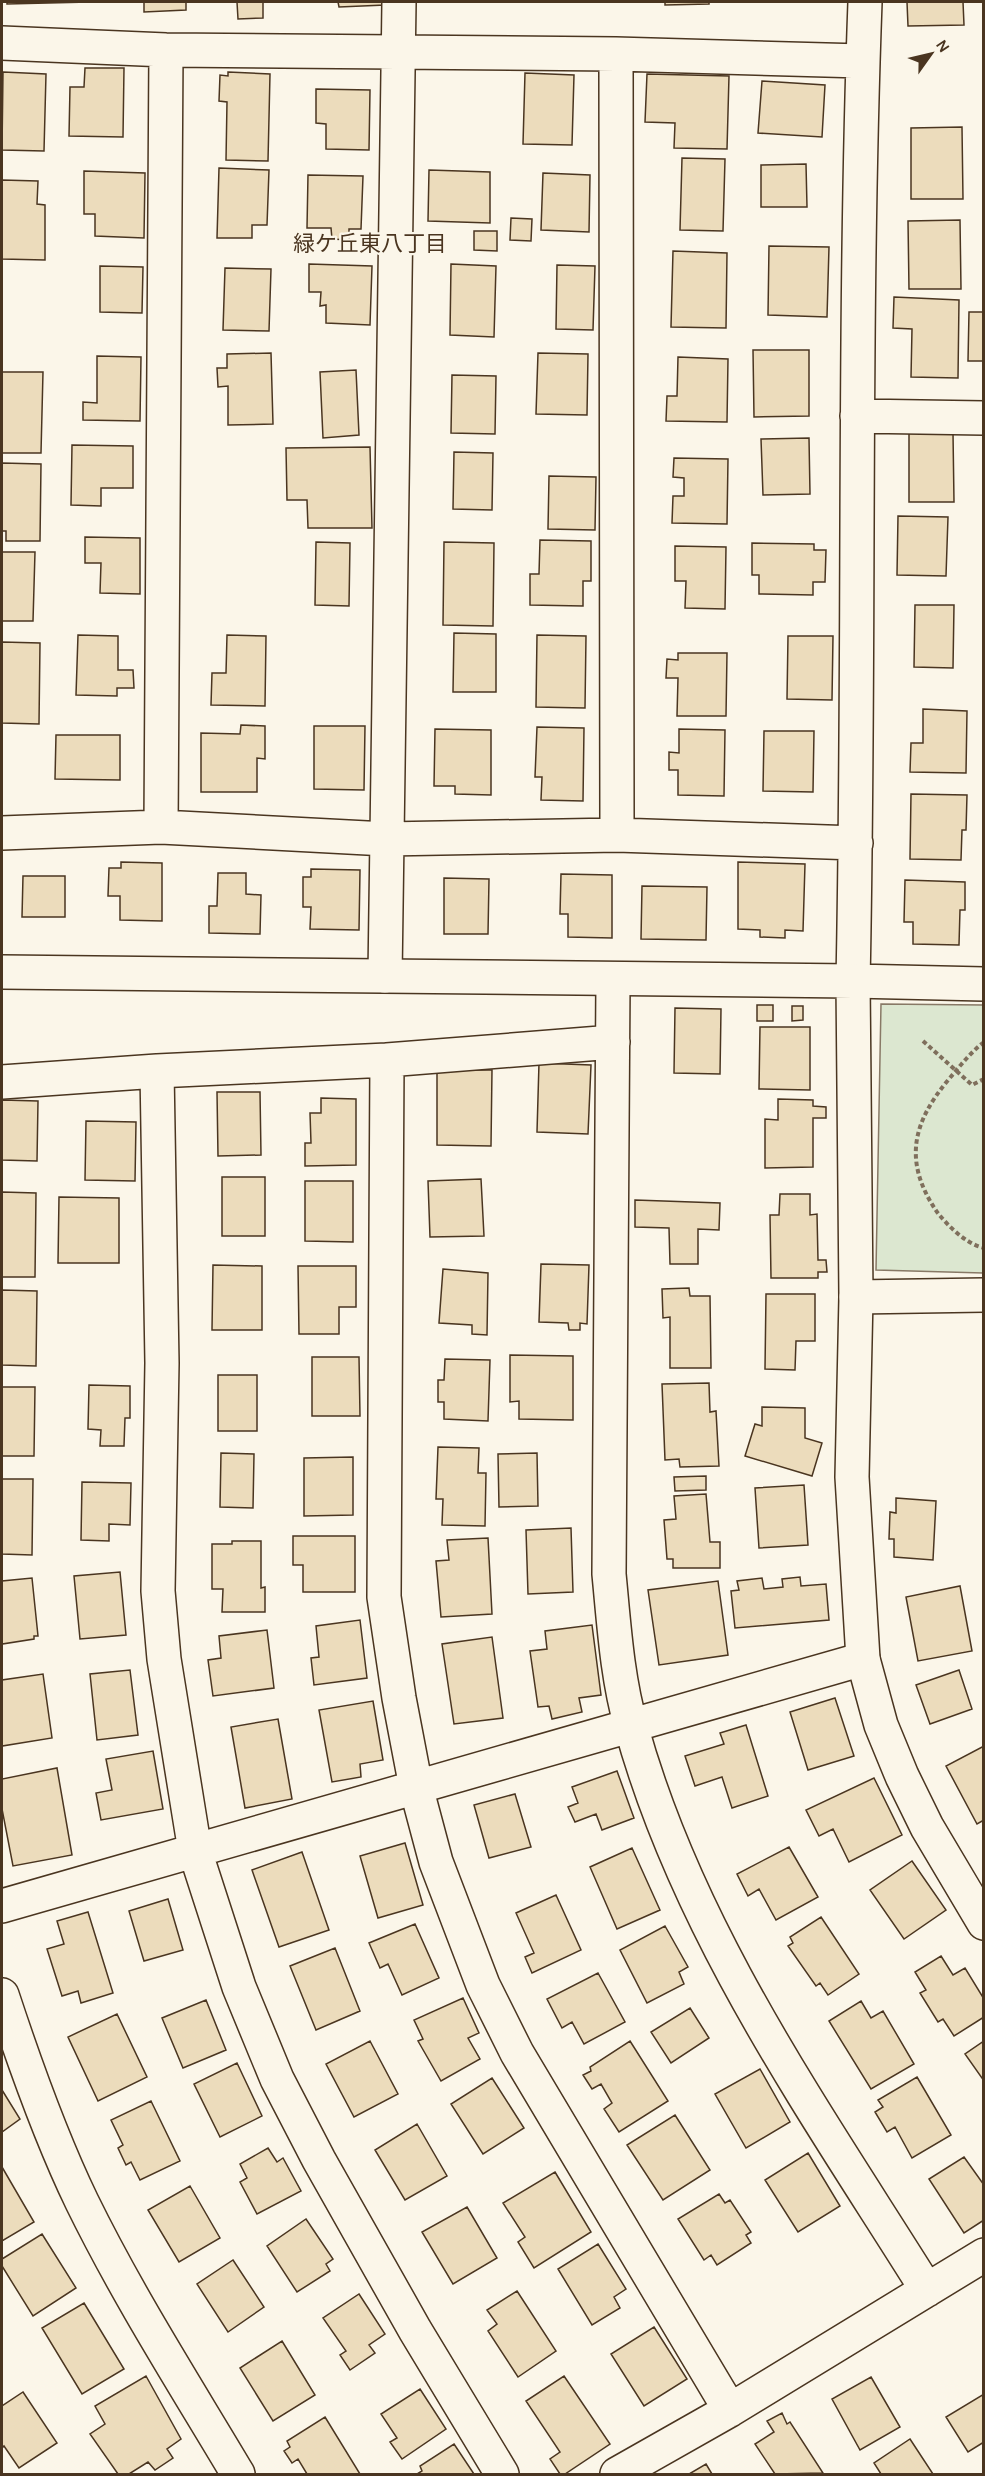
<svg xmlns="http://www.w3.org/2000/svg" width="985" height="2476" font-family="Karla,'Noto Sans JP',sans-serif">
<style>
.green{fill:#dce7d0;stroke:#887966;stroke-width:1.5}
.building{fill:#ecdcbc;stroke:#4a3520;stroke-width:1.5}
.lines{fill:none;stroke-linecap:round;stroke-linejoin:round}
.street-casing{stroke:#4a3520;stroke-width:36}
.secondary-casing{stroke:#4a3520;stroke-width:36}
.path{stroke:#7f6f5c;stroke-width:4;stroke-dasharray:4.5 3;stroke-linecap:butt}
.street{stroke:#fbf6e9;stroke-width:33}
.secondary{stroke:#fbf6e9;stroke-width:33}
.labels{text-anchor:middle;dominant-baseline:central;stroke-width:4.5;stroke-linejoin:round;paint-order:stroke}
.neighbourhood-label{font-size:22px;fill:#4a3520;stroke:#fbf6e9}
</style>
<rect width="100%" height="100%" fill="#fbf6e9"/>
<!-- green -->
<path class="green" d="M881,1004L983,1005V1273L876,1270Z"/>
<!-- building -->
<path class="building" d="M7,2H90L7,4Z
M144,2H186V10L144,12Z
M237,2H263V18L238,19Z
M338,2H385V5L339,7Z
M665,2H709V4L665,5Z
M907,2H963L964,25L908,26Z
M85,68H124L123,137L69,136L70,87H84Z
M3,72L46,74L44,151L2,150Z
M228,72L270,74L268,161L226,160L227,102L219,101L220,75L228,76Z
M525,73L574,75L572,145L523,144Z
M647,74L729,76L727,149L674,148L675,123L645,122Z
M762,81L825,85L822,137L758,133Z
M316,89L370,90L369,150L326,149V124L316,123Z
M962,127L963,199H911V128Z
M682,158L725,159L723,231L680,230Z
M806,164L807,207H761V165Z
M219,168L269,170L267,225H252V238H217Z
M429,170L490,172V223L428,221Z
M84,171L145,173L144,238L95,236V214H84Z
M543,173L590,175L589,232L541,230Z
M308,175L363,176L361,229H349V240L332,239L331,228H307Z
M2,180L38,181L37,204L45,205V260L2,259Z
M511,218L532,219L531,241L510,240Z
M960,220L961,289H909L908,221Z
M474,231H497V251L474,250Z
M769,246L829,247L827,317L768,315Z
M673,251L727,253L726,328L671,327Z
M309,264L372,266L370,325L326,323V305L320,306L321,292H309Z
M451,264L496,266L494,337L450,335Z
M557,265L595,266L593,330L556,329Z
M100,266L143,267L142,313L100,312Z
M225,268L271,269L269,331L223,330Z
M894,297L959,300L958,378L911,377L912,329L893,328Z
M969,312H984V361H968Z
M753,350H809V416L754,417Z
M271,353L273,424L228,425V386L218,387L217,368H227V354Z
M538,353L588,354L587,415L536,414Z
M97,356L141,357L140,421L83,420V402L97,403Z
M678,357L728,359L727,422L666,421L667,396H677Z
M356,370L359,435L323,438L320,372Z
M2,372H43L41,453H2Z
M452,375L496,376L495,434L451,433Z
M909,433H953L954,502H909Z
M809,438L810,494L763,495L761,439Z
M72,445L133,446V488H101V506L71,505Z
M370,447L372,528H308L307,500H287L286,448Z
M454,452L493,453L492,510L453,509Z
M674,458L728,459L727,524L672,523L673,496H684V478L673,477Z
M2,463L41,464L40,541H6V531H2Z
M549,476L596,477L595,530L548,529Z
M898,516L948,517L946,576L897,575Z
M85,537L140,538V594L100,593L101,563H85Z
M540,540L591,541V581H583V606L530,605V574H539Z
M316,542L350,543L349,606L315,605Z
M444,542L494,543L493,626L443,625Z
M752,543L814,544V550H826L825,582H813V595L759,594V575H752Z
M675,546L726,547L725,609L685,608L686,581H675Z
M2,552H35L33,621H2Z
M915,605H954L953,668L914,667Z
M454,633L496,634V692H453Z
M78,635L118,636V670H133L134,688H117V696L76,695Z
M227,635L266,636L265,706L211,705L212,673H226Z
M537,635L586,636L585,708L536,707Z
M788,636H833L832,700L787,699Z
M2,642L40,643L39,724L2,723Z
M678,653H727L726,716H677L678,678H666L667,659L678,660Z
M923,709L967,711L966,773L910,772L911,743H923Z
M241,725L265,726V759L257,758V792H201V733L240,734Z
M314,726H365L364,790L314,789Z
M537,727L584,728L583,801L541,800L542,777H535Z
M435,729L491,730V795L455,794V786H434Z
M679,729L725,730L724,796L678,795V770H669V752L679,753Z
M764,731H814L813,792L763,791Z
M56,735H120V780L55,779Z
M911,794L967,795L966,830H962L961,860L910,859Z
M121,862L162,863V921L120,920V896H108L109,868H121Z
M738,862L805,864L803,931L785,930V938L760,937V930L738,929Z
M311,869L360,870L359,930L310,929L311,907H303V877H311Z
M218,873H246V894L261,895L260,934L209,933V906H217Z
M561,874L612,875V938L568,937V914H560Z
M23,876H65V917H22Z
M444,878L489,879L488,934H444Z
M905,880L965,882V910H960L959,945L913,944V922H904Z
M642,886L707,887L706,940L641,939Z
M757,1005H773V1021H757Z
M792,1006H803V1020L792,1021Z
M675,1008L721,1009L720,1074L674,1073Z
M760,1027H810V1090L759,1089Z
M539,1063L591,1065L588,1134L537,1132Z
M437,1070H492L491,1146L437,1145Z
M217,1092H260L261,1155L218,1156Z
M321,1098L356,1099V1165L305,1166V1143H311L310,1113H321Z
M778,1099L813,1100V1106L826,1107V1118H813V1167L765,1168V1119L778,1120Z
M2,1100L38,1101L37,1161L2,1160Z
M86,1121L136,1122L135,1181L85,1180Z
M222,1177H265V1236H222Z
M481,1179L484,1236L430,1237L428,1181Z
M305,1181H353V1242L305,1241Z
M2,1192L36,1193L35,1277H2Z
M780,1194H810V1215L817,1214L818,1260H826L827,1272H818V1278H771L770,1215H779Z
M59,1197L119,1198V1263H58Z
M635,1200L720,1203L719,1230L698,1229V1264H670L669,1228L635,1227Z
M541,1264L589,1265L587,1324L580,1323V1330H569L568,1323L539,1322Z
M213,1265L262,1266V1330H212Z
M298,1266H356V1307H339V1334H299Z
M443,1269L488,1273L487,1335L472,1334V1325L439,1323Z
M689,1288L690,1296H710L711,1368H670V1317L663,1318L662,1289Z
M2,1290L37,1291L36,1366L2,1365Z
M766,1294H815V1341H796L795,1370L765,1369Z
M510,1355L573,1356V1420L519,1419V1401L510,1402Z
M312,1357H359L360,1416H312Z
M445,1359L490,1360L488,1421L444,1419V1402H438V1380H444Z
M218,1375H257V1431H218Z
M709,1383L710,1412L716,1411L719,1466L680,1467L679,1459L665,1460L662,1384Z
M89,1385L130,1386V1418H125L124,1446H100L101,1430L88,1429Z
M2,1387H35L34,1456H2Z
M762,1407L805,1408V1438L822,1443L812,1476L745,1456L755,1424L762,1426Z
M438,1447L479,1448L478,1473H486L485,1526L442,1525L443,1499H436Z
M221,1453L254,1454L253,1508L220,1507Z
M537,1453L538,1506L499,1507L498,1454Z
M353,1457V1515L304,1516V1458Z
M706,1476V1490L675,1491L674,1477Z
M2,1479H33L32,1555L2,1554Z
M82,1482L131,1483L130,1525L109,1524V1541L81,1540Z
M804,1485L808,1545L759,1548L755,1488Z
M706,1494L710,1542H720V1568H673V1559H667L664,1520L676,1519L674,1496Z
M896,1498L936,1501L933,1560L894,1557V1539H889L890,1512L896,1513Z
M571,1528L573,1592L528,1594L526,1530Z
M293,1536H355V1592H303V1565H293Z
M488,1538L492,1614L441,1617L436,1561L449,1560L447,1540Z
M232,1541H261V1588L265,1587V1612H222L223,1589H212V1544H232Z
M120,1572L126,1635L80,1639L74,1576Z
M800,1577L801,1586L826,1584L829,1620L735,1628L731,1591L739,1590L737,1581L762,1578L764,1589L783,1587L782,1579Z
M32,1578L38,1636H34V1639L2,1644V1581Z
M718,1581L728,1655L659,1665L648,1590Z
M960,1586L972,1651L918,1661L906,1597Z
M360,1620L367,1678L314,1685L311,1658L319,1657L316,1626Z
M592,1625L601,1695L579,1698L582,1712L552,1719L549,1706L538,1707L530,1651L547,1649L545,1631Z
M267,1630L274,1688L213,1696L208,1660L221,1658L219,1636Z
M492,1637L503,1718L454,1724L442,1644Z
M130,1670L138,1735L97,1740L90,1674Z
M959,1670L972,1709L930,1724L916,1685Z
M43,1674L52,1738L2,1746V1680Z
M835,1698L854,1756L808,1770L790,1712Z
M373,1701L383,1760L360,1764L361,1777L332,1782L319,1710Z
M278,1719L292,1799L245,1808L231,1727Z
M746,1725L768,1796L732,1808L722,1777L695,1786L685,1756L724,1744L720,1733Z
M984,1746V1820L977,1824L946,1766Z
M153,1751L163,1809L101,1820L96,1793L112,1790L106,1759Z
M57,1768L72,1855L13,1866L2,1809V1779Z
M617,1771L634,1818L602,1830L596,1814L575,1822L568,1807L578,1803L572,1787Z
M874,1778L902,1835L849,1862L833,1829L819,1836L806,1810Z
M515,1794L531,1847L489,1858L474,1805Z
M405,1843L423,1905L378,1918L360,1856Z
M789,1847L818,1897L776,1920L759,1889L748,1896L737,1874Z
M632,1848L660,1910L617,1929L590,1867Z
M302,1852L329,1930L279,1947L252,1870Z
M912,1861L946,1910L904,1939L870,1890Z
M556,1895L581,1950L532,1973L525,1957L534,1953L516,1913Z
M168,1899L183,1950L144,1961L129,1911Z
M88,1912L113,1993L81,2003L78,1991L62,1996L47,1949L64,1944L57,1921Z
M821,1917L859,1974L828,1995L820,1983L816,1986L788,1946L793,1943L790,1937Z
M415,1924L439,1978L402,1995L388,1964L380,1968L369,1943Z
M665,1926L688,1967L679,1972L684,1984L647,2003L620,1950Z
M335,1948L360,2011L316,2030L290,1966Z
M941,1956L953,1975L965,1968L984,1999V2017L954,2036L943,2019L938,2022L920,1993L926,1990L915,1972Z
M598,1973L625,2022L584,2044L572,2022L562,2028L547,1999Z
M463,1998L479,2033L468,2038L480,2059L441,2081L418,2041L423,2039L414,2020Z
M206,2000L226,2050L183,2068L162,2018Z
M861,2001L871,2018L883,2011L914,2064L871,2089L829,2021Z
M690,2008L709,2038L671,2063L651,2032Z
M117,2014L147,2077L98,2101L68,2037Z
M370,2041L398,2094L354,2117L326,2064Z
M630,2041L668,2101L619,2132L604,2109L612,2103L601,2084L592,2089L583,2075L591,2071L590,2067Z
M984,2041V2081L965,2054Z
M237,2063L262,2116L220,2137L194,2084Z
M760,2069L790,2122L746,2148L715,2094Z
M917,2077L951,2135L912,2158L895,2127L887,2132L875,2112L883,2107L878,2100Z
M492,2078L524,2128L483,2154L451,2104Z
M2,2090L20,2119L2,2132Z
M151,2101L180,2161L140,2180L131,2162L126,2165L118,2148L123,2145L111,2120Z
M675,2115L710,2170L663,2200L627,2145Z
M417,2124L447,2176L405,2200L375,2150Z
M268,2148L277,2162L283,2158L301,2191L257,2214L240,2182L247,2178L240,2164Z
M808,2153L840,2206L798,2232L765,2180Z
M964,2157L984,2185V2220L964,2233L929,2179Z
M2,2167L34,2222L2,2241Z
M555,2172L591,2232L534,2268L518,2242L525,2237L503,2203Z
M190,2186L220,2238L179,2262L148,2210Z
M719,2194L725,2203L730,2200L751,2232L746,2235L751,2243L717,2265L711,2255L704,2260L678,2219Z
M467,2207L497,2258L453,2284L422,2232Z
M306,2219L333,2259L326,2264L330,2271L297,2292L267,2246Z
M42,2234L76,2288L33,2316L2,2266V2259Z
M598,2244L626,2289L614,2297L620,2308L592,2325L558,2269Z
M233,2260L264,2307L228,2332L197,2284Z
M517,2291L556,2351L518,2377L488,2331L497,2324L487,2310Z
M359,2294L385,2334L369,2345L375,2353L350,2370L340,2355L346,2351L323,2318Z
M84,2303L124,2369L82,2394L42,2328Z
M654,2327L687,2379L644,2406L611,2354Z
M282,2341L315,2395L273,2421L240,2368Z
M146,2376L181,2439L167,2449L173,2458L155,2470L148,2462L129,2474H118L90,2434L105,2424L95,2406Z
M564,2376L610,2444L565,2474H560L550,2459L560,2452L526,2401Z
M871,2377L900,2427L860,2450L832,2399Z
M420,2389L446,2429L402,2459L390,2442L397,2438L381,2414Z
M23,2392L57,2443L19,2468L4,2446L2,2448V2406Z
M984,2394V2442L968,2452L946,2417Z
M782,2413L787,2424L790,2422L823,2473L775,2474L755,2444L774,2432L767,2421Z
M325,2417L360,2474H307L298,2459L292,2463L284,2451L290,2447L287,2441Z
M910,2439L933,2474H881L874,2463Z
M454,2444L474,2474H417L422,2471L420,2466Z
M706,2464L712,2474H689Z"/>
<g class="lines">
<defs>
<path id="street" d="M865,2C853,328 860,655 853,981L984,984
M2,43L166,50L616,54L862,61
M616,54L617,835
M857,416L984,418
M161,827L166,50
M2,833L161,827L386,839L617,835L856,843
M385,976L399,2
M613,981L609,1574C614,1625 617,1677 631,1726C688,1933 815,2111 927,2290
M387,1060L613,1042
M157,1071L387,1060L384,1597L399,1698L416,1787L436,1862L483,1985L517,2053L730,2410
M2,1082L157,1071L162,1363L158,1591L164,1659L195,1851L239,1987L277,2079L319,2160L415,2330L502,2474
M856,1297L984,1295
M2,1906L863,1659
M2,1995C25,2065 50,2136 82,2202C128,2296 185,2385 238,2474
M617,2474L730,2410L984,2255"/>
<path id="secondary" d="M2,972L853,981L856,1297L852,1477L863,1659L881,1725L902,1776L927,1827L984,1923"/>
</defs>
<!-- street casing -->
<use href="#street" class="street-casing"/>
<!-- secondary casing -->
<use href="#secondary" class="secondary-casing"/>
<!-- path -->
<path class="path" d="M923,1041L972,1085L984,1079
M984,1042C970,1053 960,1066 949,1079C912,1123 903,1162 937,1212C948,1226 966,1244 984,1248"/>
<!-- street -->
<use href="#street" class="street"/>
<!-- secondary -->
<use href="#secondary" class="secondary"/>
</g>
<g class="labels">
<!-- neighbourhood labels -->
<g class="neighbourhood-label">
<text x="370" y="244">緑ケ丘東八丁目</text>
</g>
</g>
<!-- border -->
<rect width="985" height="2476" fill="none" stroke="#4a3520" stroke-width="6"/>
<!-- north arrow -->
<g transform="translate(931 54) rotate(56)" stroke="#fbf6e9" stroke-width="4.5" paint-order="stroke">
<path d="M0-4.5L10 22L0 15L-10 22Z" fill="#4a3520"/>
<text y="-9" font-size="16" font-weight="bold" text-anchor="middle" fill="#4a3520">N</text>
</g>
</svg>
